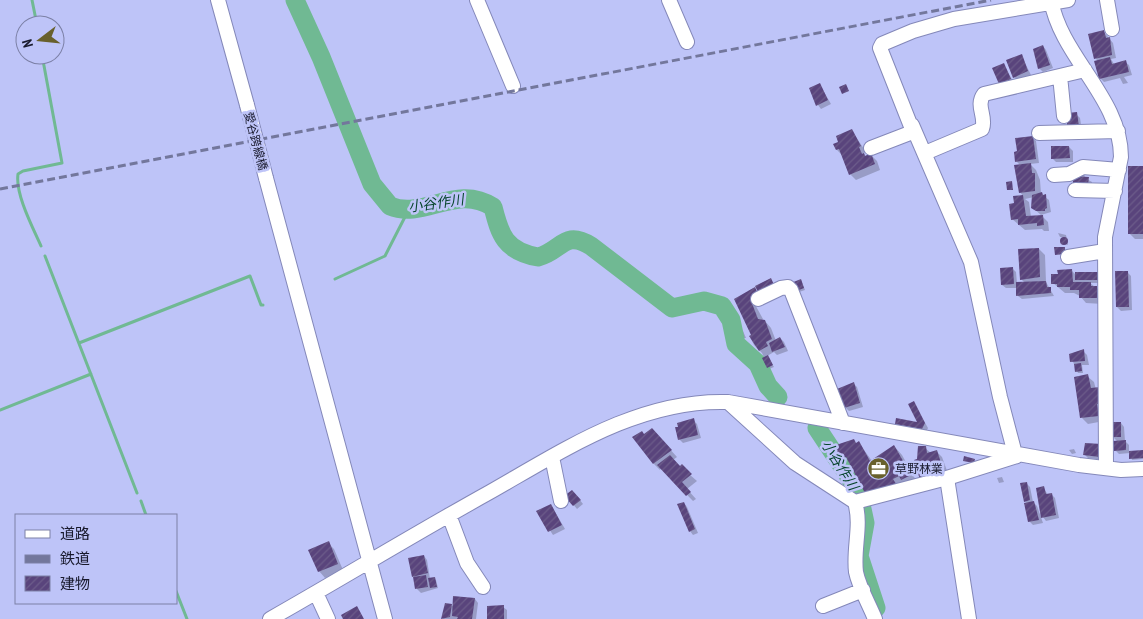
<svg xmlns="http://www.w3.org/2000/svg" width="1143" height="619" font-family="'PT Sans Narrow','Noto Sans JP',sans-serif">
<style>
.shadow{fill:#0003}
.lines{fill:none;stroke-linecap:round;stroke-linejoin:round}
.stream{stroke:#70b993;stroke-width:3}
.river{stroke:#70b993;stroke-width:19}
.building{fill:url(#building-hatch)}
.minor-casing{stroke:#8488b9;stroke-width:16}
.minor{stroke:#fff;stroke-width:14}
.rail{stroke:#73779c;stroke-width:3;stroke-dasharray:8 4;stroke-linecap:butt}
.minor-bridge-casing{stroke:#8488b9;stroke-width:16;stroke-linecap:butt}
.minor-bridge{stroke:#fff;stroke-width:14}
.labels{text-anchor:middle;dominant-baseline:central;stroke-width:5;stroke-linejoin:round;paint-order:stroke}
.street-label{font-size:12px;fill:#18192c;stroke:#bec4f8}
.poi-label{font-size:12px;fill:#18192c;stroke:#bec4f8;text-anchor:start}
.water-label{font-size:14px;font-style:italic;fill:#07452c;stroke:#bec4f8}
</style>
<defs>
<pattern id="building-hatch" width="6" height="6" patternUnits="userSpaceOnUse" patternTransform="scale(1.25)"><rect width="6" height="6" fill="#59447c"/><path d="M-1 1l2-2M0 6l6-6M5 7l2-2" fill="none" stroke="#6c5c8a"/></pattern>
</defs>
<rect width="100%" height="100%" fill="#bec4f8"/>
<!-- shadow -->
<path class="shadow" d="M1103,31L1113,43L1116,58L1111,59L1114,64L1125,62L1129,65L1132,75L1124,77L1128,83L1123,84L1120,78L1104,82L1100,78L1098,61L1096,59Z
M1043,46L1046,50L1053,68L1043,72L1039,68Z
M1021,55L1031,75L1018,81L1014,77Z
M1004,65L1014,83L1004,87L994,69Z
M820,85L831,104L821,109L818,105Z
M1068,114H1076L1080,118L1082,131Z
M852,131L866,152L864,153L866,157L871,155L877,161L880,170L856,180L850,174L843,156L837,150L840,142Z
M1032,137L1036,141L1039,163L1030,164L1036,170L1040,180L1041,194L1049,200L1051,212L1041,215L1033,208L1034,197L1025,199L1029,202L1031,217L1042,216L1048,222L1049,231H1044L1042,229L1025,230L1012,219L1015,197L1023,196L1020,192V165L1016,161Z
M1069,147L1073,151V162H1056L1052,158Z
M1143,167V239H1135L1129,233Z
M1084,173L1085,178L1092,182V189L1079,175Z
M1058,233L1066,235L1068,245L1061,242L1063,237H1060Z
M1039,249L1045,255L1046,282L1054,296L1022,299L1018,296L1017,288H1006L1002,285L1012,268L1016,272L1017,283H1025L1021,279Z
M1072,271L1075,274L1097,273L1101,277V283H1090L1103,293V304L1086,303L1080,296L1074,293H1065L1053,283Z
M1127,272L1131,276L1132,310L1121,311L1117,307Z
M801,280L805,290L796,293Z
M754,288L752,299L763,319L760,321H765L771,328L776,341L780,338L784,342L788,351L777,355L774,352L767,356L774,367L769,369L762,353L754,345L750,337L753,335L747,326L748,325L747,294L752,298L748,291Z
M739,330L743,331L746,338H742Z
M1083,351L1087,355L1089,365H1082L1083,373H1078L1070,355Z
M1087,376L1094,382L1104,421L1088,424L1082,418Z
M854,384L857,387L863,407L849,411L846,408L839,390Z
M914,403L928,428L926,432L900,427L896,424L919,423Z
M693,420L697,424L701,438L683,443L679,439Z
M1121,423L1124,427L1125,441L1129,445V452L1143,451V459L1132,460L1130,453L1119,454L1115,450L1118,442L1113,437Z
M645,435L658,436L677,457L673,460L697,481L687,489L696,499L693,501L661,468L660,470L654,464Z
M859,443L872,461L894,446L902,455L918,484L905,495L876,504L868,496L853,466L838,454Z
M1086,444L1104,460L1088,458L1085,455Z
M925,448L931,453L936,451L942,457L950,479L919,460Z
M1074,449L1076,453L1072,454L1069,450Z
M1002,477L1004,482L999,483L997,478Z
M1026,483L1030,487L1033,502L1037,506L1043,523L1033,525L1029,521L1028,504L1025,501Z
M1043,487L1048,495L1051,494L1055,498L1059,518L1046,521L1043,517Z
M576,495L583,504L577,509L566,496Z
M684,503L687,507L698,533L693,535L690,531Z
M551,505L565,529L553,535L538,512Z
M328,543L334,549L343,570L325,578L319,571Z
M424,556L427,560L430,579L436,580L438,588L421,593L417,589L410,559Z
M475,599L478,603L476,619H443L446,605L454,606Z
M503,607L507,610V619H489Z"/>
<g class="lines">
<!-- stream -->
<path class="stream" d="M32,0L37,25
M41,246C33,228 15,194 18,174L23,171L62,163L42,55
M45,256L137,493
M335,279L385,256L409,209
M79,343L250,276L261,305H263
M0,410L91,374
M141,501L146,515
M176,591L187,619"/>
<!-- river -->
<path class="river" d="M295,0L321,57L372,184L390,206C424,220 456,183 493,207C500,235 505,251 538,257C562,251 564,229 591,246L672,308L704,301L722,306L731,320L736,344L758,364L768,386L778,397
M817,428L858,490L865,523L859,556L876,608"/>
</g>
<!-- building -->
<path class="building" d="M1104,30L1106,38L1110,37L1112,55L1094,59L1088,34Z
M1043,45L1050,65L1038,69L1033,49Z
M1022,54L1028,71L1013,78L1006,60Z
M1110,57L1112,64L1126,60L1129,72L1099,79L1094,61Z
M1004,63L1011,79L999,84L992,68Z
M820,83L828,100L816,106L809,88Z
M846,84L849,91L842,94L839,87Z
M1077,112L1079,127L1067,128V113Z
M852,129L861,146L859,147L862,154L864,153L865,156L871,153L875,164L849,175L839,149L836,150L833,144L838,142L836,136Z
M1033,136L1036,159L1015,162L1014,152L1017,151L1015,138Z
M1051,146H1069L1070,158L1051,159Z
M1031,163L1032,173H1035V191L1019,193L1014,165Z
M1128,166H1143V234H1128Z
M1073,176L1089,177L1088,185L1073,184Z
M1012,181L1013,190H1007L1006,182Z
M1042,192L1043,195L1046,194L1047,208L1045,209V211H1036L1031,208L1032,195Z
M1023,195L1026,216L1043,215L1044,225L1037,226V223L1018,225V219L1011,220L1009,204L1014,203L1013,196Z
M1060 241a4 4 0 1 1 8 0a4 4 0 1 1-8 0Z
M1054,247H1065V254L1055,255Z
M1039,248L1040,277L1020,280L1018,249Z
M1013,267L1014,284L1001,285L1000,268Z
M1072,269L1073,282H1091V286H1097V298H1079V290H1070V287H1057V284H1051V274H1058L1057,270Z
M1115,271H1128L1129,307H1116Z
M1075,272H1098V280H1075Z
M771,278L775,287L759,294L755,286Z
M801,279L804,288L794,292L791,283Z
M1046,281L1047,287H1051V293L1016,296V282Z
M755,287L758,294L750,298L758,319L765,320L772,339L766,342L768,346L759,351L749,336L751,335L734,299Z
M780,337L785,347L772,352L769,343Z
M1084,349L1085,361L1070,362L1069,354Z
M768,355L773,365L767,368L762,358Z
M1081,363L1082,371L1075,372L1074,364Z
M1088,374L1091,388L1100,387V404H1097L1099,416L1080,418L1074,377Z
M854,382L860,403L844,408L837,389Z
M914,401L925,423L922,429L895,424L896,418L917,422L908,404Z
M694,418L698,435L678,440L675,427H678L677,423Z
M1111,422H1121V437H1111Z
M652,428L672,450L653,464L632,437L642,431L644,434Z
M854,439L856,443L859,441L870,461L894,445L911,475L901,480L899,476L893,479L898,487L867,497L846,457L843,459L841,453L837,455L835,450L838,448L836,445Z
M1126,440V450L1114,451L1113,441Z
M1085,443L1102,444L1100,457L1083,455Z
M918,446H926L927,453L937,450L944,473L920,480L914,460L917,459Z
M1143,450V458L1129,459V451Z
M670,455L680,466L682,464L692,474L682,482L691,492L686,496L657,465Z
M964,456L975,459L974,463L963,461Z
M1027,482L1030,500L1024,502L1020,483Z
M1044,486L1046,494L1052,493L1056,515L1041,518L1036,488Z
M572,490L581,500L573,506L564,496Z
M1034,501L1039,520L1028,522L1024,503Z
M684,502L695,529L689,532L677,504Z
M551,504L562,525L548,532L536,511Z
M329,541L338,564L318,572L308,550Z
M424,555L428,573L412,577L408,558Z
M426,575L428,587L415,589L413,577Z
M435,577L437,587L430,588L428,578Z
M453,596L475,598L472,619H457L458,617L452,616Z
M445,603L452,604L450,617L441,619Z
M504,605V619H487V606Z
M357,606L364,619H343L341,615Z"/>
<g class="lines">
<defs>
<path id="minor" d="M218,0L247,105
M477,0L513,86
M669,0L687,42
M1051,0C1061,57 1121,98 1121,157L1105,237L1106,468
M1107,0L1112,29
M1060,76L1064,116
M912,125L971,262L1000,397L1015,454
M1039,133L1118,131
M871,148L910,133L912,129L880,48L882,44L913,31L954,19L1068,0
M925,153L982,129C987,117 975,106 984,94L1085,70
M1054,175L1069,174L1083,167L1119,170
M266,178L385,619
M1075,190L1115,191
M1068,257L1105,251
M758,299L781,288L788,287L791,290L843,423
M728,402L795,463L855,502L947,478L1017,456
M552,457L561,501
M947,478L969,619
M855,502C862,526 853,548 856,572C859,587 869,604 875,619
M449,515L467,563L483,587
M316,593L328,619
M823,606L863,590
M270,619C344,577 416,533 490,492C564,450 639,399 728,402L1079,465L1121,470L1143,469"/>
</defs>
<!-- minor casing -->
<use href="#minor" class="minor-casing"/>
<!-- minor -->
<use href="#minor" class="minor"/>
<!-- rail -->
<path class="rail" d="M0,189L991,0"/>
<defs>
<path id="minor-bridge" d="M247,105L266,178"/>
</defs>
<!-- minor-bridge casing -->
<use href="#minor-bridge" class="minor-bridge-casing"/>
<!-- minor-bridge -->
<use href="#minor-bridge" class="minor-bridge"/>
</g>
<!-- icons -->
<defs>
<symbol id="office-disc" viewBox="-11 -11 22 22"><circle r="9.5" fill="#68602c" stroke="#bec4f8"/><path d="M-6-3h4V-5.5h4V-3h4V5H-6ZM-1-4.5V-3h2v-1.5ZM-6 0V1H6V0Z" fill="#fff"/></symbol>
</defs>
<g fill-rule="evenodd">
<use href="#office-disc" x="866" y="456" width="25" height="25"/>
</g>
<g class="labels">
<!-- street labels -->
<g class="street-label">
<text transform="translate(256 141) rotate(75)">愛谷跨線橋</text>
</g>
<!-- poi labels -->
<g class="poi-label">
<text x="895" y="468">草野林業</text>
</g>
<!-- water labels -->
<g class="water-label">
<text transform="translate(436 203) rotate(-8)">小谷作川</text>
<text transform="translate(840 465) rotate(58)">小谷作川</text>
</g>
</g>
<!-- legend -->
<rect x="15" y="514" width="162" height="90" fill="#bec4f8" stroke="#7c80a6"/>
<rect x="25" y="530" width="25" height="8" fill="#ffffff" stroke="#7c80a6"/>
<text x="60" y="539" font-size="15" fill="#18192c">道路</text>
<rect x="25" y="555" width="25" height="8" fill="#73779c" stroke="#7c80a6"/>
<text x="60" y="564" font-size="15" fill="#18192c">鉄道</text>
<rect x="25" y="576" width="25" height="15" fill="url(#building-hatch)" stroke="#7c80a6"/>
<text x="60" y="589" font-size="15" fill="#18192c">建物</text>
<!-- north arrow -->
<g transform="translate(40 40) rotate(254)"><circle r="24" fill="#bec4f8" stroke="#7c80a6"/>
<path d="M0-4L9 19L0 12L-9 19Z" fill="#68602c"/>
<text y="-8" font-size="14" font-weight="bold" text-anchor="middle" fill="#18192c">N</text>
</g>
</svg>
